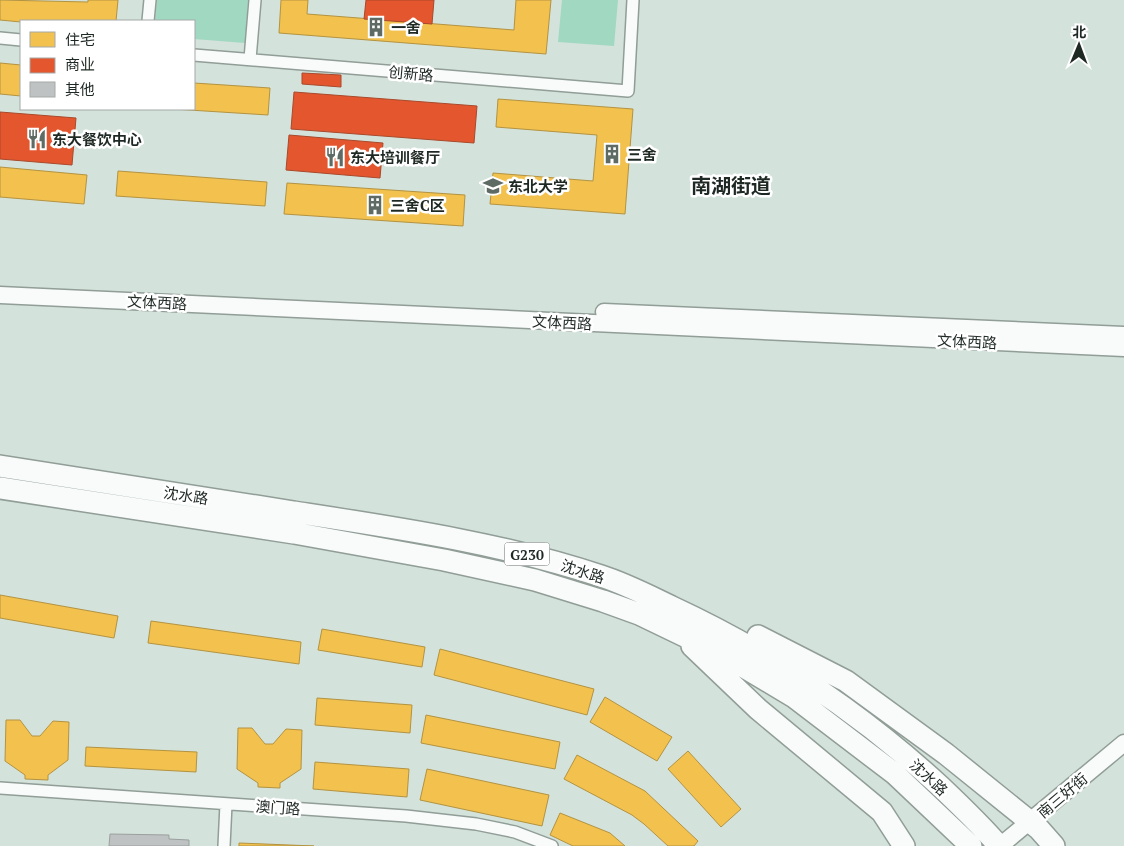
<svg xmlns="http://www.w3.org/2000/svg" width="1124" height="846" font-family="'PT Serif','Noto Sans SC',serif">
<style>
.green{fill:#a1d8c1}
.homes{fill:#f2c14e;stroke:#b39341}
.shops{fill:#e4572e;stroke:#a9492b}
.building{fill:#bec2c2;stroke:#9b9f9f}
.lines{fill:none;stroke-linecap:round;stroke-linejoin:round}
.street-casing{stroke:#919d97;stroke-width:14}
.secondary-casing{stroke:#919d97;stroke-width:19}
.highway-casing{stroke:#919d97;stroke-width:24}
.street{stroke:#f8fbfa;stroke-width:11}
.secondary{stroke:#f8fbfa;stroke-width:16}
.highway{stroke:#f8fbfa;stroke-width:21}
.labels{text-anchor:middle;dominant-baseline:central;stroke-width:5;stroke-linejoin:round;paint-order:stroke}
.shield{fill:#fff;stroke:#626966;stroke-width:1}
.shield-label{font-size:14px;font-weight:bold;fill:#1f2924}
.poi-label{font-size:15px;font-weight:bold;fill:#1f2924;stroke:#fff;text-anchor:start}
.street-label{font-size:15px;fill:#1f2924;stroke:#fff}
.district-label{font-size:20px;font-weight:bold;fill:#1f2924;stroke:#fff}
</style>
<rect width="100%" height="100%" fill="#d3e2db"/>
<!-- green -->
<path class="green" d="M157,0H248L245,43L194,39V21H155Z
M562,0H618L614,46L558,42Z"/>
<!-- homes -->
<path class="homes" d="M0,0L88,2V0H118L116,21L21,22L0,20Z
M281,0H308L307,14L514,30L516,0H551L546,54L279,33Z
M0,63L21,65V96L0,94Z
M194,83L270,88L268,115L173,109H194Z
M498,99L633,109L625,214L490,204L493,173L593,181L597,135L496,127Z
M0,167L87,175L84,204L0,197Z
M118,171L267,182L265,206L116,196Z
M287,183L465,195L463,226L284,214Z
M0,595L118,616L114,638L0,618Z
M151,621L301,642L299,664L148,643Z
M322,629L425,647L422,667L318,650Z
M440,649L594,689L587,715L434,675Z
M605,697L672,737L657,761L590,722Z
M317,698L412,705L410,733L315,725Z
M426,715L560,742L555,769L421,743Z
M6,720H20L32,736H40L53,721L69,722L68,760L48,775V780L25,779V775L5,761Z
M238,728H252L265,744H273L286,729L302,730L301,769L280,783V788L258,787V783L237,769Z
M86,747L197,752L196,772L85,766Z
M688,751L741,809L721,827L668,769Z
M577,755L645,791L698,841L694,846H668L644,824L632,815L564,779Z
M315,762L409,769L407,797L313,789Z
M427,769L549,795L542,826L420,800Z
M560,813L610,833L625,846H573L550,835Z
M239,843L314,846H239Z"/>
<!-- shops -->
<path class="shops" d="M366,0H434L432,24L364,19Z
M302,73L341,75V87L302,84Z
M294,92L477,106L474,143L291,129Z
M0,112L76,118L72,165L0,159Z
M289,135L383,143L380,178L286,170Z"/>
<!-- building -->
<path class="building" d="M110,834L169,835V839L189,840V846H109Z"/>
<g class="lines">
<defs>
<path id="street" d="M148,21L150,0
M0,38L21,40
M194,55L628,91L633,0
M250,59L255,0
M0,788L406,816L476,824L515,832L552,846
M224,846L226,804"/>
<path id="secondary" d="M0,295L1124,348
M604,312L1124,335
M1000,846L1124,743"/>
<path id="highway" d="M0,466C98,482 196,497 294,512C398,528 501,543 601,576C626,584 649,596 672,607C771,653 861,713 941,787C961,806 981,825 999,846
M0,488L294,533L444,560L535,580L603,601L639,614L722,654L794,697L895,774L971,846
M758,636L846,681L946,754L1039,829L1054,846
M692,646L758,709L882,812L904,846"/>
</defs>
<!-- street casing -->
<use href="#street" class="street-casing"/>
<!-- secondary casing -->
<use href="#secondary" class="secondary-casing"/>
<!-- highway casing -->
<use href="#highway" class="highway-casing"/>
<!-- street -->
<use href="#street" class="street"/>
<!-- secondary -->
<use href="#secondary" class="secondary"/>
<!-- highway -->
<use href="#highway" class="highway"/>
</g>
<!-- icons -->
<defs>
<symbol id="building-bare" viewBox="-9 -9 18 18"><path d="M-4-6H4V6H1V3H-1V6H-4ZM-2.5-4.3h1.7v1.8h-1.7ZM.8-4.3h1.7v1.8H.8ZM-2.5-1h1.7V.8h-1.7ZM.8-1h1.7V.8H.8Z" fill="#5e6a64" stroke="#fff" stroke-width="2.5" paint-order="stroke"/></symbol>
<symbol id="restaurant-bare" viewBox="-9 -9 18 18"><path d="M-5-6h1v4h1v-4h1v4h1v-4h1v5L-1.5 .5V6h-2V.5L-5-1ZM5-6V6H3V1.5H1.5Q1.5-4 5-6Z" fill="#5e6a64" stroke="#fff" stroke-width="2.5" paint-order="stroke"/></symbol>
<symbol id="university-bare" viewBox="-9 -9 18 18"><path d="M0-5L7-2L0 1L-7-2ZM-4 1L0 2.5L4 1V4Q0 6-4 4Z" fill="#5e6a64" stroke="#fff" stroke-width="2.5" paint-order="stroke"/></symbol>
</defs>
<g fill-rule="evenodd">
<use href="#building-bare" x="362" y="13" width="28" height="28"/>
<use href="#restaurant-bare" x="23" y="125" width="28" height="28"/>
<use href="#building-bare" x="598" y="140" width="28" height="28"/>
<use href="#restaurant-bare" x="321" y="143" width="28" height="28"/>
<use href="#university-bare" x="479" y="172" width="28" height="28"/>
<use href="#building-bare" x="361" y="191" width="28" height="28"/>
</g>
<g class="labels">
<!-- shield labels -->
<rect class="shield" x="504.5" y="542.5" width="45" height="23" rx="4"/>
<g class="shield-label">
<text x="527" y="554">G230</text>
</g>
<!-- poi labels -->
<g class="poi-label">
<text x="391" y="27">一舍</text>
<text x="52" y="139">东大餐饮中心</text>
<text x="627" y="154">三舍</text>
<text x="350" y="157">东大培训餐厅</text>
<text x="508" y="186">东北大学</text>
<text x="390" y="205">三舍C区</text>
</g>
<!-- street labels -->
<g class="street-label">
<text transform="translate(411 73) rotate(5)">创新路</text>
<text transform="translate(157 302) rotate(3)">文体西路</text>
<text transform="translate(562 322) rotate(3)">文体西路</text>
<text transform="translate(967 341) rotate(3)">文体西路</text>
<text transform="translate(186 495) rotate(9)">沈水路</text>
<text transform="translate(583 571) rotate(18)">沈水路</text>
<text transform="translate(929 777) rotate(43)">沈水路</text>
<text transform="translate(1062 795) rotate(-40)">南三好街</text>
<text transform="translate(278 807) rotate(4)">澳门路</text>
</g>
<!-- district labels -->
<g class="district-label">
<text x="731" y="185">南湖街道</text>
</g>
</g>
<!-- legend -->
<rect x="20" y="20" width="175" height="90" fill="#ffffff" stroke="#a5a9a7"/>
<rect x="30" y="32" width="25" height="15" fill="#f2c14e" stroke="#a5a9a7"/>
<text x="65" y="45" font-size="15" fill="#1f2924">住宅</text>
<rect x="30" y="58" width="25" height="15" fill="#e4572e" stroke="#a5a9a7"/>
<text x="65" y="70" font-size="15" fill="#1f2924">商业</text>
<rect x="30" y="82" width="25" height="15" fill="#bec2c2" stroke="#a5a9a7"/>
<text x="65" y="95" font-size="15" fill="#1f2924">其他</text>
<!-- north arrow -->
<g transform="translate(1079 45) rotate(1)" stroke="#ffffff" stroke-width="4" paint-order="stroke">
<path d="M0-4L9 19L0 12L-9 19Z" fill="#1f2924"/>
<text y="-8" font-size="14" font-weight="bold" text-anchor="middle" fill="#1f2924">北</text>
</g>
</svg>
